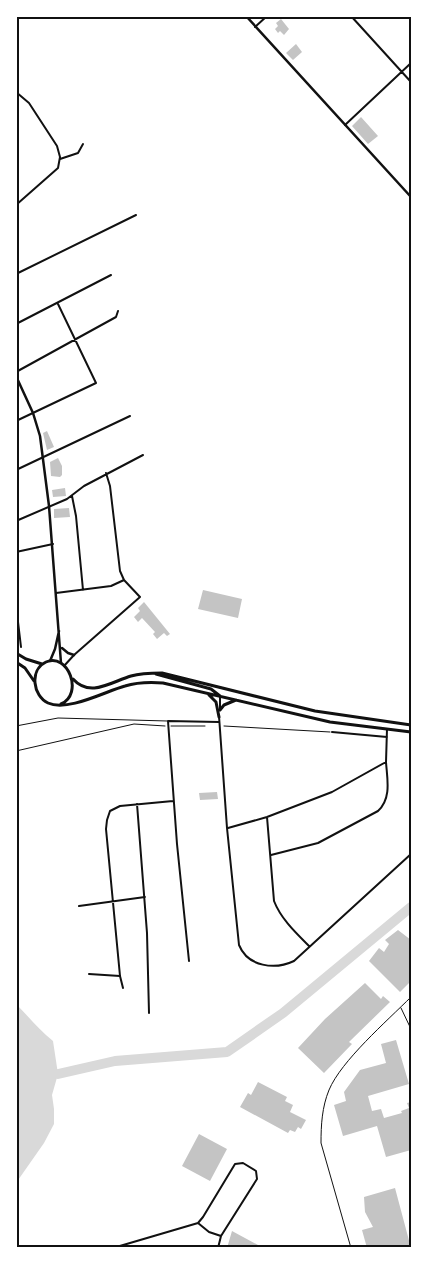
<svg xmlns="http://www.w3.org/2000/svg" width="427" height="1264" font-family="Ubuntu,sans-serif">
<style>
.water{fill:#d9d9d9}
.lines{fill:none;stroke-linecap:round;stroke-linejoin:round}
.river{stroke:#d9d9d9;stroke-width:10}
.building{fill:#c4c4c4}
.path{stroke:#111;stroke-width:1}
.service{stroke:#111;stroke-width:1}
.minor{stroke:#111;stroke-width:2}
.tertiary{stroke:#111;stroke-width:2.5}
.primary{stroke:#111;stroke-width:3}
.neatline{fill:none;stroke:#111;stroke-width:2}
</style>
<rect width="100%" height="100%" fill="#fff"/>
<!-- water -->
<path class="water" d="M17,1005C29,1017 39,1030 53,1041L58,1074L52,1095L54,1109V1124L44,1143L16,1183Z"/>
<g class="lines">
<!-- river -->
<path class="river" d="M58,1074L115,1061L227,1052L283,1013L411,907"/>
</g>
<!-- building -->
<path class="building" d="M281,19L289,29L284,35L280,31L278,33L275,29L278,26L276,23Z
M296,44L302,52L293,60L286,53Z
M361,117L378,136L368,144L352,126Z
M47,431L54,447L47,450L43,433Z
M58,458L62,466V475L60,477L51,476L50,462Z
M65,488L66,496L53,497L52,490Z
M69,508L70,517L54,518V509Z
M203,590L242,599L238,618L198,609Z
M144,602L170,634L167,636L164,633L157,639L153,634L155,632L142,618L138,622L134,617L140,611L138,608Z
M217,792L218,799L200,800L199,793Z
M398,930L411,940V981L400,992L369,961L379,948L384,952L389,944L385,940Z
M365,983L381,999L383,996L390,1002L349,1042L352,1044L324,1073L298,1048L325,1019Z
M396,1040L409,1084L368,1096L372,1111L381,1109L384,1118L402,1113L401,1111L409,1108L407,1103L411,1102V1150L386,1157L377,1126L343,1136L334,1105L346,1101L344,1092L360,1070L386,1063L381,1044Z
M258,1082L287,1097L285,1101L293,1105L290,1112L306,1120L301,1129L298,1127L295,1132L290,1130L288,1133L240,1107L248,1093L251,1095Z
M199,1134L227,1149L210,1181L182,1166Z
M395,1188L411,1248H367L362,1230L373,1227L365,1212L364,1197Z
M232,1231L258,1245L257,1248H227Z"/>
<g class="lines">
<!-- path -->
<path class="path" d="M171,726H205
M224,726L330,732
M16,751L134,724L165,726"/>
<!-- service -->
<path class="service" d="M16,726L58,718L167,721
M401,1008L411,1029
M351,1248L321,1143C321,1125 322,1107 329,1090C341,1061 387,1021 411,997"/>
<!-- minor -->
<path class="minor" d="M351,16L411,82
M255,27L267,16
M16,92L29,103L57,146L60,157L58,168L16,205
M345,125L411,63
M60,159L78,153L83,144
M16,274L136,215
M16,324L111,275
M16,372L116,317L118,311
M16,421L96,383L58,304
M16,470L130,416
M72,496L76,516L83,590
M16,521L67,499L84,486L143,455
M16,552L53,544
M56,593L111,586L124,580
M16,605L21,647
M64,666L74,655L140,597L124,580L120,571L110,486L106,473
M220,709V696
M219,716L227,828L239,945C248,967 275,970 294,961L411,854
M332,732L387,737
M137,804L147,933L149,1013
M267,817L274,901C281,919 296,933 309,946
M228,828L267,817L332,792L386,762L387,729
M271,855L318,843L378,811C392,798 387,778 386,762
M79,906L145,897
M189,961L177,844L168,721L219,722
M89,974L120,976
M123,988L120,976L106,829L107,820L110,811L120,806L173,801
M198,1223L209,1232L221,1236
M113,1248L198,1223L203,1217L235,1164L243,1163L256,1171L257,1179L221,1236L218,1248"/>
<!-- tertiary -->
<path class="tertiary" d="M246,16L411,197
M16,376L33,413L40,436L49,506L61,663
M62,648L68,653L74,655
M50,661L55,649L59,631"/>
<!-- primary -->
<path class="primary" d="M16,653L26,659L42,664
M16,662L25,668L34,681
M156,674L211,689L220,696
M73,679C90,698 111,682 131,676C141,673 151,673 162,673L315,711L411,725
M209,695L216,702L219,717
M61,704C84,694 68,652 46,662C29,670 33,696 48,703C68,712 106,691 125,686C138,682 150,682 163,683L330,722L411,732
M220,710L224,705L236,700"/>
</g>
<!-- border -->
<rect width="427" height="1264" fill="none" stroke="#ffffff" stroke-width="35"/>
<rect x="18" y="18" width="392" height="1228" class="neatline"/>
</svg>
